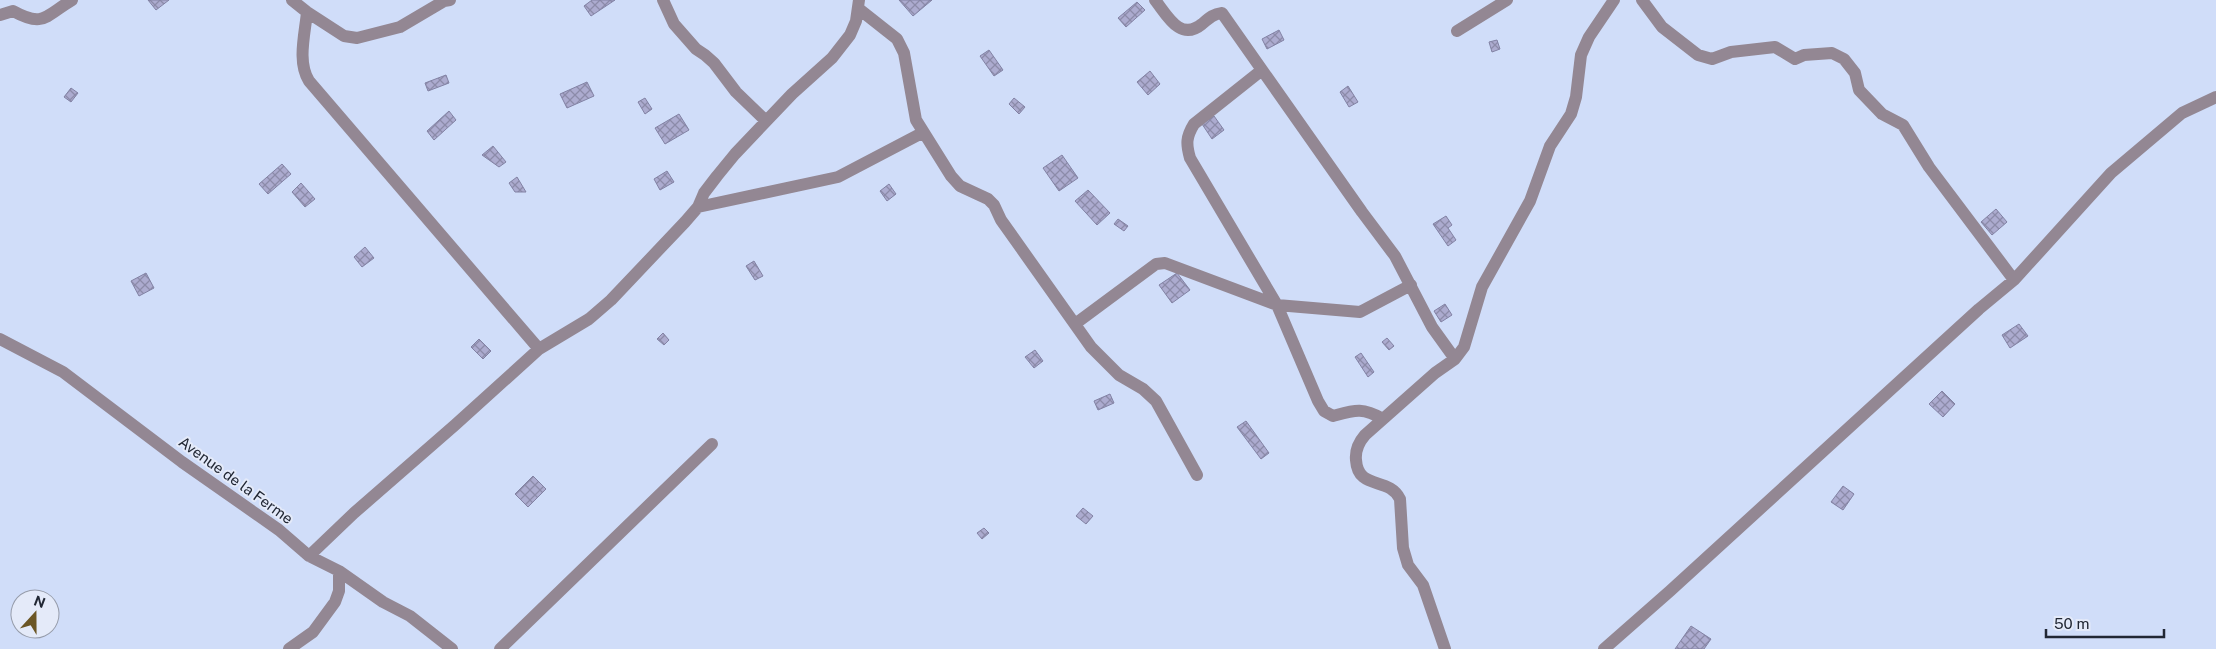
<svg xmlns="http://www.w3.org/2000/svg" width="2216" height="649" font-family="'Public Sans',sans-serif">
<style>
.building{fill:url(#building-cross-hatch);stroke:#8282a4}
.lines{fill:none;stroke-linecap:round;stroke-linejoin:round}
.minor{stroke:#938793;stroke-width:12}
.labels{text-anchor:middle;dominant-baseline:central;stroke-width:4;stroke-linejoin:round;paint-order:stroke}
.street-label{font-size:15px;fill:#212734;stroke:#e4eaf9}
</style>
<defs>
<pattern id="building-cross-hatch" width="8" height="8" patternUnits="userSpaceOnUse" patternTransform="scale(1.25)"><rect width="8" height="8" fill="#acabcf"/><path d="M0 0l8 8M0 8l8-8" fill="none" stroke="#8c8ba9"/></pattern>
</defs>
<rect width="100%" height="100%" fill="#d0ddf9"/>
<!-- building -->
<path class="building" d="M148,0H169L156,10Z
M592,0H615L591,16L584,6Z
M899,0H932L913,16Z
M1137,2L1145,10L1126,27L1118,18Z
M1279,30L1284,40L1267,49L1262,39Z
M1497,40L1500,49L1492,52L1489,42Z
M989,50L1003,70L994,76L980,56Z
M1150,71L1160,84L1148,95L1137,82Z
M446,75L449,83L428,91L425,83Z
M587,82L594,96L567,108L560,94Z
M1348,86L1358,102L1349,107L1340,92Z
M71,88L78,93L71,102L64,97Z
M645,98L652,109L645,114L638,102Z
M1014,98L1025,107L1019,114L1009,104Z
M449,111L456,120L434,140L427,131Z
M679,114L689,130L665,144L655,128Z
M1214,116L1224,130L1212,139L1202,124Z
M493,146L506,162L499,167L482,155Z
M1062,155L1078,178L1059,191L1043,168Z
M282,164L291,174L268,194L259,184Z
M667,171L674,182L660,190L654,179Z
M517,177L526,192H515L509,183Z
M301,183L315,199L305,207L292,192Z
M889,184L896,194L887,201L880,191Z
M1088,190L1110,213L1097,225L1075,201Z
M1996,209L2007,222L1992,235L1981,222Z
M1446,216L1452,225L1448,228L1456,240L1448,246L1433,224Z
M1118,219L1128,226L1124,231L1114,224Z
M365,247L374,258L362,267L354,257Z
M754,261L763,276L755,280L746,266Z
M146,273L154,288L139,296L131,281Z
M1177,273L1190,290L1172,303L1159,285Z
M1445,304L1452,315L1441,322L1434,311Z
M2019,324L2028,336L2010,348L2002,335Z
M663,333L669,340L664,345L657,339Z
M1387,338L1394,346L1389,350L1382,342Z
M479,339L491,351L483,359L471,347Z
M1035,350L1043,361L1034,368L1025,357Z
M1361,353L1374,372L1368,377L1355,357Z
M1942,391L1955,404L1943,417L1929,404Z
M1110,394L1114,403L1098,410L1094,401Z
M1246,421L1269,453L1261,459L1237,427Z
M533,476L546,489L528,507L515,494Z
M1843,486L1854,494L1843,510L1831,502Z
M1083,508L1093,516L1086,524L1076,516Z
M984,528L989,533L982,539L977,533Z
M1691,626L1711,639L1704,649H1675Z"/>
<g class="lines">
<!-- minor -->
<path class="minor" d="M292,0L307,12L344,36L357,38L400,27L444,1L450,0
M663,0L674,24L696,49L705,55L714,63L736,92L766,121
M1155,0C1167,15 1180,42 1202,24C1209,18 1213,14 1222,13L1362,212L1395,256L1432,327L1455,359
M1642,0L1662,27L1698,55L1712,59L1731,52L1775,47L1795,59L1804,55L1832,53L1844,59L1855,73L1859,90L1882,114L1903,125L1929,167L2014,280
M859,9L897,39L904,53L916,120L951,176L960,186L988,199L994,205L1001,220L1091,347L1119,375L1143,389L1156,401L1197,475
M307,12C305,34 297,62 309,81L539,349
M0,15L13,11C44,28 45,16 72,0
M1457,31L1507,0
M1262,70L1194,124C1186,137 1186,144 1190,158L1277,305L1318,401L1324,411L1333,416C1355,410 1362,407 1383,419
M698,207L838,177L922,133
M1075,324L1156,264L1165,263L1277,305L1360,312L1411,285
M0,339L63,372L182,462L279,530L309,556L339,571L383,602L410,616L452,649
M309,556L354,513L455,425L539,349L589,319L611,300L685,222L698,207L704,193L717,176L735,154L792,94L832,58L850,35L856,21L859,0
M289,649L313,632L335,602L339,591V571
M500,649L712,444
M1445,649L1423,585L1408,565L1403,548L1400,499C1389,476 1358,491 1356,460C1355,450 1359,442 1365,435L1435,373L1455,359L1464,347L1482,287L1530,201L1550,146L1571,114L1576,97L1581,55L1589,37L1614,0
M1604,649L1670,591L1979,309L2014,280L2111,173L2182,113L2216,97"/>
</g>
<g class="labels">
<!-- street labels -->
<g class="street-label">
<text transform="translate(236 480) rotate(36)">Avenue de la Ferme</text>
</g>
</g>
<!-- north arrow -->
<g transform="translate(35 614) rotate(21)"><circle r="24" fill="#e4eaf9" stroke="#969caa"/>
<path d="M0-4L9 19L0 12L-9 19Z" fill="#6b5625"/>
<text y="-8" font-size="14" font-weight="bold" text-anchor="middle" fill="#212734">N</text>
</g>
<!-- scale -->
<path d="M2046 629v8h118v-8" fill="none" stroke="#212734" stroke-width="2.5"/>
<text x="2054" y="629" font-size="15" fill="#212734" stroke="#e4eaf9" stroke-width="4" paint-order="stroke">50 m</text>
</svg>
